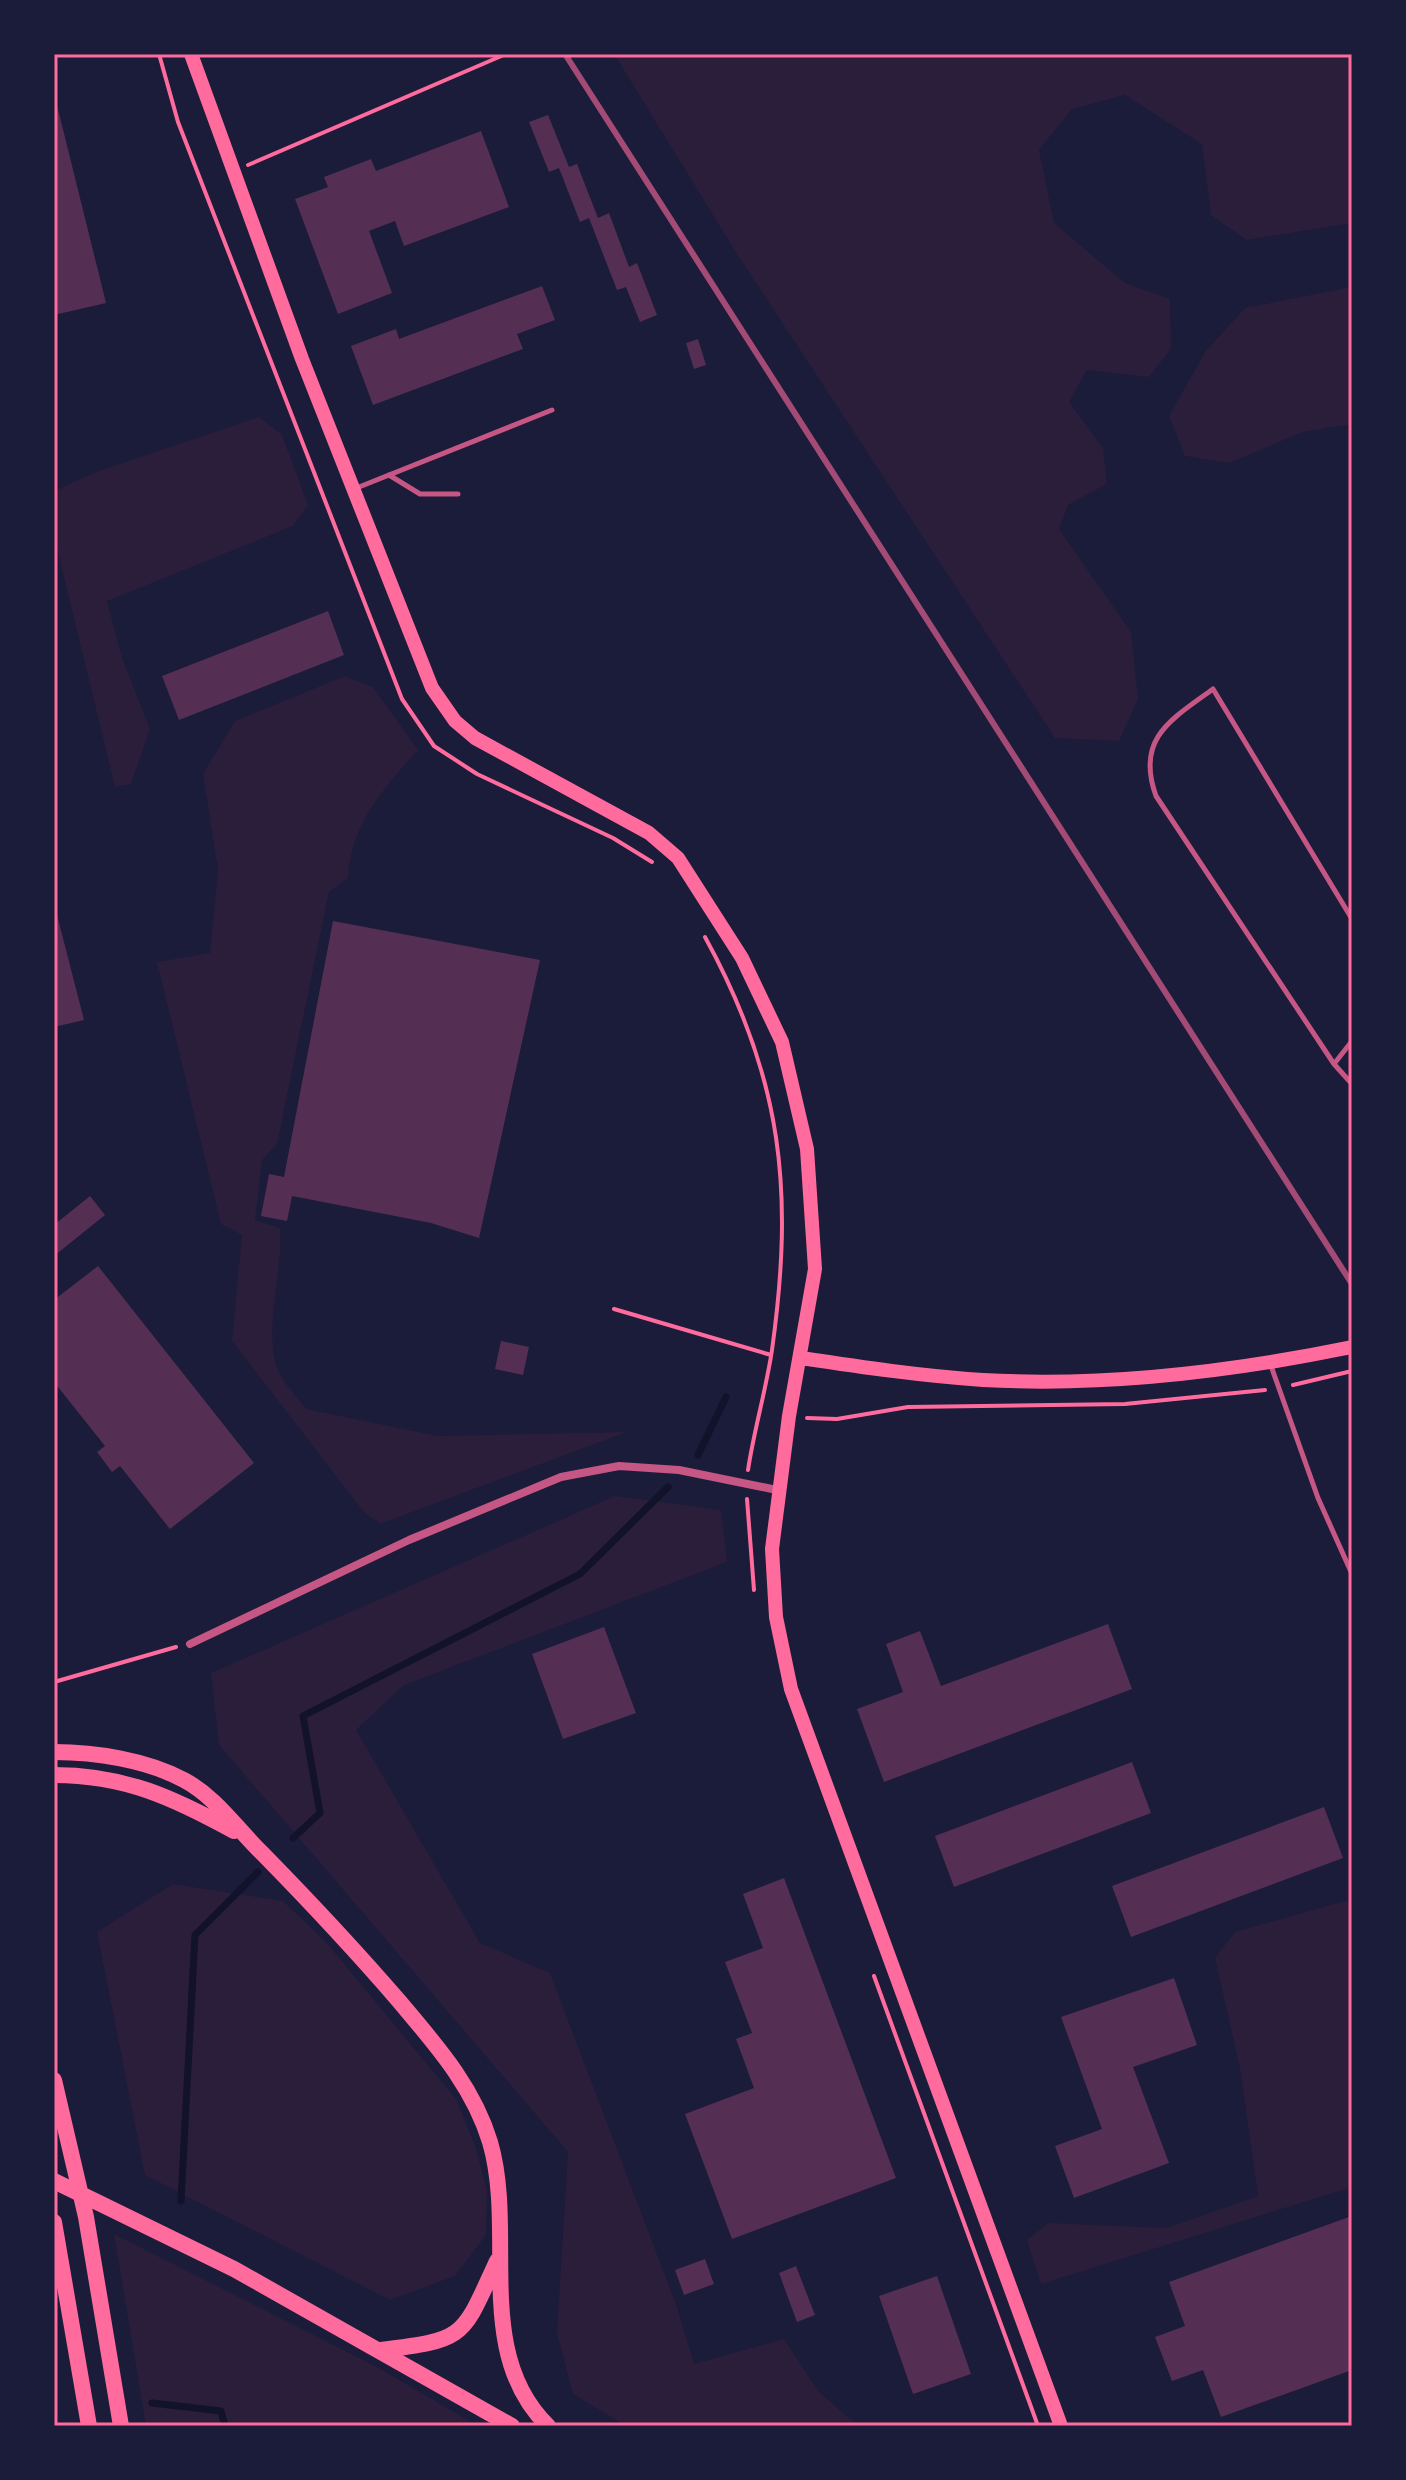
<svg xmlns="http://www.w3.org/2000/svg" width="1406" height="2480" font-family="'Open Sans',sans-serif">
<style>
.green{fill:#2a1e3b}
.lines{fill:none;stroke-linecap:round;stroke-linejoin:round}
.stream{stroke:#12122b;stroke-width:7}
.building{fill:#542f53}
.path{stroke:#ff6b9d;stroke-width:4}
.service{stroke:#c65784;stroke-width:5}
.minor{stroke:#c65784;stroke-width:8}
.secondary{stroke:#ff6b9d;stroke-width:14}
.trunk{stroke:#ff6b9d;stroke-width:16}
.rail{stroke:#a44b75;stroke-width:6}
.neatline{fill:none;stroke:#ff6b9d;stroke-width:3}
</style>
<rect width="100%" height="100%" fill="#1b1b3a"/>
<!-- green -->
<path class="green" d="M614,54H1352V223L1246,240L1211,215L1202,144L1125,95L1072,109L1039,150L1054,223L1125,283L1170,299L1171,349L1149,377L1087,370L1069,402L1103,448L1107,484L1068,505L1059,529L1131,632L1138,699L1119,741L1055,738L737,254Z
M1352,287V424L1303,432L1229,463L1185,456L1169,416L1205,352L1245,308Z
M259,417L282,435L308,505L293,526L107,601L122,658L150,729L131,784L115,787L54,536V491L99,471Z
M345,676L373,687L418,750C383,789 351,824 348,878L329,892L277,1144L262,1160L255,1220L280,1228C283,1272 266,1318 275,1361C278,1377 296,1396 306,1409L438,1436L627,1432L380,1524L363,1511L232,1341L242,1235L221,1224L157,962L210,953L218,870L203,774L235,721Z
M615,1496L721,1510L727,1562L404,1685L356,1730L480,1943L550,1973L677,2307L694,2364L784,2339L818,2391L858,2426H626L573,2394L557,2333L568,2152L219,1745L211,1673Z
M173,1884L283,1901L326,1942L456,2099L476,2148L487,2191L486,2235L455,2276L390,2300L145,2175L97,1932Z
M1352,1899V2187L1041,2284L1027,2240L1048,2223L1167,2228L1258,2196L1240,2068L1215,1958L1235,1932Z
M114,2234L375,2366L478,2426H146Z"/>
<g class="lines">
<!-- stream -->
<path class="stream" d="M698,1455L726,1397
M293,1838L320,1813L303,1716L580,1574L668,1487
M181,2201L195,1935L258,1872
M152,2403L221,2411L225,2426"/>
</g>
<!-- building -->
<path class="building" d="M54,93L106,303L54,315Z
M548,115L569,167L577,164L598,218L609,213L629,267L637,263L657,315L640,322L626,287L617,290L589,218L580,222L559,168L549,172L529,122Z
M481,131L509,207L404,246L395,221L369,231L392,293L338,314L295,199L328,187L324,177L371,159L376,171Z
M542,286L555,320L517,334L523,349L373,405L351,346L396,329L399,339Z
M698,339L706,365L694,369L686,343Z
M328,611L344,655L179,720L162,676Z
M54,903L84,1020L54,1027Z
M333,921L540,960L479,1238L431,1223L292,1196L287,1221L261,1216L269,1174L284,1177Z
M90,1196L105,1215L54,1256V1225Z
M98,1266L254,1463L170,1529L120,1466L112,1472L97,1452L105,1446L54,1382V1300Z
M501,1341L529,1347L523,1375L495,1369Z
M1108,1624L1132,1689L884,1782L857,1709L903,1692L886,1644L920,1631L941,1686Z
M604,1627L636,1713L563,1739L532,1654Z
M1132,1762L1151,1813L954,1887L935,1836Z
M1324,1807L1343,1858L1131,1937L1112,1886Z
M784,1878L896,2178L732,2239L685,2114L754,2088L736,2039L752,2033L725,1962L763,1948L743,1894Z
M1174,1978L1197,2045L1133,2067L1169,2163L1074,2198L1055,2146L1102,2129L1061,2017Z
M1349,2217L1352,2370L1221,2417L1203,2370L1172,2381L1155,2337L1185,2326L1169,2282Z
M705,2259L714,2284L684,2295L675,2270Z
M796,2266L815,2315L797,2322L779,2273Z
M937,2276L971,2374L913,2394L879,2296Z"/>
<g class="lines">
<!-- path -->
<path class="path" d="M159,54L178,122L402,699L434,746L477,774L613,838L652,862
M248,165L506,54
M705,937C783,1079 794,1192 772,1350C766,1390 754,1430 748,1470
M614,1309L771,1355
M1293,1385L1352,1371
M807,1418L837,1419L908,1407L1125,1404L1265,1390
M747,1499L754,1590
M54,1682L176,1647
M874,1976L1038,2426"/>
<!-- service -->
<path class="service" d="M389,475L420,494H458
M354,489L552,410
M1352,919L1213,689C1172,719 1135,738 1156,796L1334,1064L1352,1084
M1334,1064L1352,1041
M1270,1363L1318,1498L1352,1574"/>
<!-- minor -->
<path class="minor" d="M190,1644L409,1540L561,1477L619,1466L679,1470L777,1490"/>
<!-- secondary -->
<path class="secondary" d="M191,54L302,359L432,688L455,721L475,738L649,833L678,858L742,958L782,1042L807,1149L815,1269L789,1416L772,1549L776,1617L791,1689L1061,2426
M801,1358C861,1367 922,1376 983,1380C1107,1387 1230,1372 1352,1347"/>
<!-- trunk -->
<path class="trunk" d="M54,1752C95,1752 147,1760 184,1780C216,1797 237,1829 263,1854C310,1902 355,1950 399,2001C436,2045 473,2086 490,2142C517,2234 472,2352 548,2426
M54,1775C125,1775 174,1798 234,1831
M54,2080L86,2217L121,2426
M54,2181L234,2269L512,2426
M54,2222L89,2426
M381,2350C467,2340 462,2337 497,2261"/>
<!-- rail -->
<path class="rail" d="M565,54L1352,1284"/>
</g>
<!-- border -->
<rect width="1406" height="2480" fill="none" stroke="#1b1b3a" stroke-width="112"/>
<rect x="56" y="56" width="1294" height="2368" class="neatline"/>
</svg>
